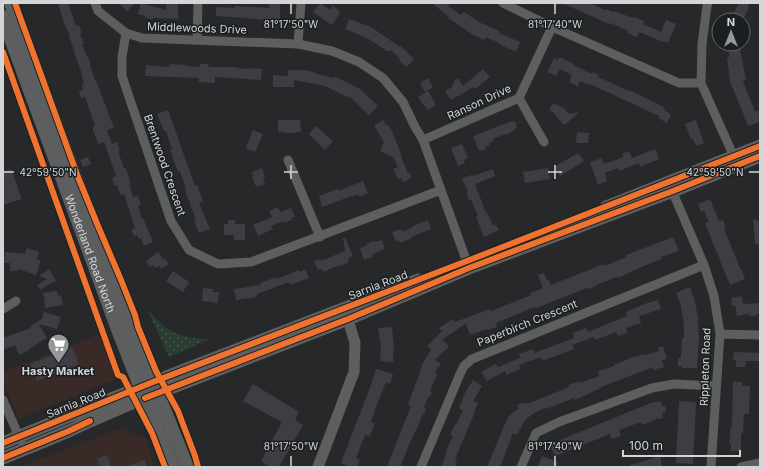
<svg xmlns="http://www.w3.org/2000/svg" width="763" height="470" font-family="Inter,sans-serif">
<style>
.commercial{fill:#3a2a27}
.grass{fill:url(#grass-dots)}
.building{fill:#3e3d44}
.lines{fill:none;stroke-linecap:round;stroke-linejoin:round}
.minor{stroke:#5d5e5e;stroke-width:9}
.tertiary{stroke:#5d5e5e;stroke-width:11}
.secondary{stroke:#605f60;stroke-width:13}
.primary{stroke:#5d5e5f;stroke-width:14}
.cycleway-casing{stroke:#1c1f21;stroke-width:8}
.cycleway{stroke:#ef722f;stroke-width:6}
.ticks{fill:none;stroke:#d3d5d7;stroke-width:1.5}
.labels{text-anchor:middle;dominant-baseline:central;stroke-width:3;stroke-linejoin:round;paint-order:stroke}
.street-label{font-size:11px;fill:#d3d5d7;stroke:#1c1f21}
.poi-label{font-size:11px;font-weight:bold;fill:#d3d5d7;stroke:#1c1f21}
.ticks-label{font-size:10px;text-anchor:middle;fill:#d3d5d7;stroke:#1c1f21;stroke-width:3;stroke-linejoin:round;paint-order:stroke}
</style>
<defs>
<pattern id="grass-dots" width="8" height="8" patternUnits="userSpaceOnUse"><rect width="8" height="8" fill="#293d30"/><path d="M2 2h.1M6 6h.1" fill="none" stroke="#47584d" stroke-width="1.8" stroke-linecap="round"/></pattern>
</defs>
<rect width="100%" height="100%" fill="#26282a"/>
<!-- commercial -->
<path class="commercial" d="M100,334L116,379L19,419L3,382V372Z
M121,428L147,439L154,467H20Z"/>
<!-- grass -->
<path class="grass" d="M147,309C153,315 159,322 165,327C178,337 195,339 210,339L169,357Z"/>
<!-- building -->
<path class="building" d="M58,3H68L76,26L79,25L82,33L80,34L84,44L82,45L87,57L88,56L91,65L90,66L95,80H96L114,128L107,130L112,144L117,142L120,151H118L124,169L126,168L131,185H129L133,197L138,196L141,205L138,206L142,219L143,218L153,242L144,246L141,238L139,239L137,235L134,236L131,230L135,228L124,194L120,195L117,185L114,186L112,178L116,176L104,142L98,144L93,130V127L95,126L85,97L81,98L79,91L83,90L82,85L84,84L82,77H83L74,52H75L69,37L70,36L64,23Z
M119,3H135L127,11Z
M141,3L166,10V3H178V19L153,18V19L145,18L146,16L138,14Z
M269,3H280V23L268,22V20L216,16V7L235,8V6L269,8Z
M320,3L330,10L333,6L340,12L338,14L339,15L332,25L313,12Z
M432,3H451L448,6L461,15L464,12L482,24V23L499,31V33L520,42L516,52L501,45V44L486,37L484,40L473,35L448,18L449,17Z
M562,3H589L605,10L606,9L613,12L614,11L633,18L634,17L644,21L643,24L661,32L666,20L676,24L668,43L664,41L663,42L639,32L637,37L627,33L628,31L610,23L609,24Z
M739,3H749L748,6L749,7L743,20H730Z
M349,19L371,27L400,47L401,46L414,59L406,67L399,60L400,59L391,50L390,51H387L367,38L345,29Z
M729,44H739L746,80L743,81L755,112L760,110V122L748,126L730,81L727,58L729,57Z
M559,57L574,64L573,65L592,74L593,72L599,75L598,77L629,91V90L665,108L664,110L671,114L667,123L658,118L659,116L590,84V85L580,81L578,86L569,82L572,75L560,69L556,76L547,72L554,58L558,60Z
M170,64L186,65V66L200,67V64H209L208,67H237V68L250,69V68L262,69L261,80L215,77V83L199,82V78L145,76L146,65L170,67Z
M483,69L490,77L475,89L473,87L457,97V96L451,100L445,91L452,87L454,81L458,78L463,86Z
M288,70H305L316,73V74L327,76L333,78L334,76L360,89L378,106L369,115L349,96V98L325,86L294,80V87H273V75L288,76Z
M428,78L433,87L425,92L420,83Z
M428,91L436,105L428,110L425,106H424L418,97Z
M553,103L564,108L569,114L579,112L565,125L562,123L554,113L549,110Z
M168,110L195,186L197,185L203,201L199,203L210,229L199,233L194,221L196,220L185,190L186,189L180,171L178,172L170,150L172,149L166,131H164L157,114Z
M278,120H300L301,132H296V133H285V132H278Z
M383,120L387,126L388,125L392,131L402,157H401L408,173L409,172L412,178L403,182L401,178L398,180L393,169L398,167L393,157L380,151L384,142L375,127V125Z
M696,120L704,143L696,146L693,139H691L685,124Z
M512,121V122L515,121L517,128L515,129V130L506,135L505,134L493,139L494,141L489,143L490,145L485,147L486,149L479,151L473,136Z
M316,126L333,141L325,150L309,134Z
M253,130L263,134L255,152L246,148Z
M577,132L589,133L588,143H576Z
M462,144L468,158L464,160L465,163L458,166L451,148Z
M655,149L659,159L640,167L639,163L619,171L618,168L605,173L607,181L598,185L590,162L602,158L604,164L624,157L622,154L629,151L632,158Z
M578,153L584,161L560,176L554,167Z
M88,157L91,164L83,167L80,160Z
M262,168L265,177L263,178L265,184L256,187L252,176H253L252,172Z
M548,168L550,179L525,183L523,172Z
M11,169L22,199L3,205V172Z
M493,169L495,176L475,184L486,213L487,212L493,226L496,225L499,230L484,237L476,217L478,216L471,200H469L466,193L468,192L462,178L472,175L473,176Z
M363,181L368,193L359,197L358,194L352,197V196L322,207L319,196L338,189V191Z
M710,199L719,221L723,220L726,228L724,229L741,270H742L745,279L730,285L705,223L709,222L704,211L701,212L698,204Z
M278,207L280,212L291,208L295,217L291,218L292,220L284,223L283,221L271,226L273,229L258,236L253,225L272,217L269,211Z
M753,219L760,221V244H755Z
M228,220H235V224H245V240H234V235H224V224H228Z
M428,220L431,229L411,237L412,238L400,243L399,240L396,242L392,232L401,229L402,232L413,227V226Z
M345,237L353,256L348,258L349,262L341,266L340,265L323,272L322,269L318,270L314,261L320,259L321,261L345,251L343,238Z
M673,237L679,251L661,257L662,259L646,265L618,278L617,277L596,285V286L588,289L587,288L536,308L535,307L496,323L497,327L487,330V329L470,335L466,323L442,340L449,346L435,360L441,364L435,372L437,374L430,391L432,392L430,397H428L424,408L426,409L424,415L423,414L416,431H415L400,467H387L411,406L408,405L422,366H421L431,350L427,346L442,331L439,328L453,319L455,322L490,309L491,311L531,295L530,293L543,288L538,275L544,273L547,280H548L551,285L604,264L605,266L626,257V255Z
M382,240L385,249L372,254L373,257L364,260L360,248L367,245L366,244L374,241L375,242Z
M27,248L39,252L37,259L41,260L36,275L19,269L18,271H10V263H4L5,252L25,254Z
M158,252L164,260L165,259L169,264L161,269L159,266L155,268L153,265L150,267L146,261Z
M49,269L57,282L55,281L40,290L37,285L47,279L39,276Z
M305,269L309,278L290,285L289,282L257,294V297L236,300L234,289L261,285L260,283L276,277L277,279L299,270L300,272Z
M173,271L189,282L183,292L166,281Z
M690,287L695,301L698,319L699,335L697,368H682V366H678V358H681L682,338H684V325L680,301H679L676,293Z
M203,288L213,289V292H219L218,303L202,301Z
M57,291L58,296L61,295L63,305L45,308L44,296L42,293Z
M742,296L743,304L760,303V314H756V316H749V314L737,316L735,305L732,306L731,298Z
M658,300L661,309L639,316L641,323L626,328L628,333L618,336L616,332L595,340L594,337L572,345L574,349L542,361L541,357L519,365L520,369L506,375L505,371L487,381L481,372L496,364L498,367L520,358L519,354L533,349L534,353L574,338L573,333L586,328L588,332L612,322L627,316L626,312L644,304Z
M44,312L61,317L58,327H57V329L39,324L47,338L29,349V350L19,355L15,345L3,350V338L31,328L30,326L42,319Z
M392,327L394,346L393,362L380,361L381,347L378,328Z
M663,346L667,359L662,360L664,367L653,370V367L601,387V388L575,400L574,398L546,409L545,408L534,413L525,420L517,435L513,433L500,467H487L504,426L509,416L519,408L517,406L522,402L523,404L525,402L527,404L569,387V385L579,381L580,383L599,376L598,371L614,366V365L635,356V357L644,354L645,355L659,351L658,347Z
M72,347L79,364L37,381L30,364Z
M734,352L760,353V361H746L745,367H736V360H733Z
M376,369L393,374L390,384L386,382L376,407L371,422L375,423L370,436L365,435L356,458L360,460L357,467H350L341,463L372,382Z
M473,380L482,386L473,401L478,403L474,412H475L455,459L457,460L455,467H441L447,452L446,451L453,436L450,435L455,424L456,425L463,410L459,408L465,393Z
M733,382H742V386H750L749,414H744L743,433H741V451H731V444H729L731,426H732Z
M253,384L299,412L295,420L303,425L279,467H270L261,461L282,422L243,401Z
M661,401L662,406L665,405L666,412L662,413L663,418L657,419L642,425L641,422L619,430L621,436L612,439L610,434L555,456L550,445L553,444V443L631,411L651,403Z
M679,401L696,402L693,464L676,463Z
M660,454L662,467H630V465L647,460L654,458L653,455Z
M107,455L111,467H100L97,459Z
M542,456L558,462L556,467H538Z
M145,460L147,467H127V466Z"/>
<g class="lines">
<!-- minor -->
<path class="minor" d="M95,3L98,11L126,33L142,38L298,44L332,51L359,62L383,78L403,102L415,127L423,140L469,268
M503,3L552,27L679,83H701
M708,3L707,6L702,44L701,83L734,157
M126,33L122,57V76L171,221L189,250L218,264L251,262L441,190
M197,40L198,3
M298,44L301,3
M519,98L544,142
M423,140L519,98L552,27
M288,160L320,237
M670,186L704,265L714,296L720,334L711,467
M3,309L16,301
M720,334L760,335
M3,400L21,441
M421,467L460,374L464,366L472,359L704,265
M521,467L536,433L559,422L652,388L674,384L716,386
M741,467L760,463"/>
<!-- tertiary -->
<path class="tertiary" d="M318,467L354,372L355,343L348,319"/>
<!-- secondary -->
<path class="secondary" d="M606,207L760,146
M3,443L153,382L418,280
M3,458L69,431L90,421L127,405L348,319L469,268L673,191L760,156"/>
<!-- primary -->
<g class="primary">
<path d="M11,3L118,294L187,467"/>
<path id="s1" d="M3,17L119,332L172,467"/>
</g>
<defs>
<path id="cycleway" d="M15,3L78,177L98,226L121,280L135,315L138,327L156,371L178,411L195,456L198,467
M3,52L118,375L123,377L152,433L165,467
M145,398L348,319L469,268L673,191L760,156
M3,443L153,382L467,261L760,146
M3,458L69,431L90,421"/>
</defs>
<!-- cycleway casing -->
<use href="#cycleway" class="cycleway-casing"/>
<!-- cycleway -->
<use href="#cycleway" class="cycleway"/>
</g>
<!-- ticks -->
<path class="ticks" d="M291,4V14M555,4V14M291,165V179M555,165V179M4,172H14M284,172H298M548,172H562M749,172H759M291,456V466M555,456V466"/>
<!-- icons -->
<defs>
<symbol id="supermarket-pin" viewBox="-11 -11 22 30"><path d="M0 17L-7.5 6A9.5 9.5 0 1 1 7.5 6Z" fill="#96989a" stroke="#1c1f21"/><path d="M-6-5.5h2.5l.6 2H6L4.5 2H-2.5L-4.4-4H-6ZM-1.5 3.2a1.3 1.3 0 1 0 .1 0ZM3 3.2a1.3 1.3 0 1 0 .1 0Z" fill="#fff"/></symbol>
</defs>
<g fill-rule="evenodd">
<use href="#supermarket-pin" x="46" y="332" width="25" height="34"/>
</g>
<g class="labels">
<!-- street labels -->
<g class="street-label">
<text transform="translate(197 28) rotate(2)">Middlewoods Drive</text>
<text transform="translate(479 102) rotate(-25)">Ranson Drive</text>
<text transform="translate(165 165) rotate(71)">Brentwood Crescent</text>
<text stroke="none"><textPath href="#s1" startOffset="252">Wonderland Road North</textPath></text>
<text transform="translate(378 285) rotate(-21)">Sarnia Road</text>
<text transform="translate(527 323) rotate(-22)">Paperbirch Crescent</text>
<text transform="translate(705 367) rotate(-88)">Rippleton Road</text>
<text transform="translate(76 403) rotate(-22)">Sarnia Road</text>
</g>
<!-- poi labels -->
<g class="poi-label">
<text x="58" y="371">Hasty Market</text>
</g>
</g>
<g class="ticks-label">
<text x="291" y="28">81°17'50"W</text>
<text x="555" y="28">81°17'40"W</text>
<text x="48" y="176">42°59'50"N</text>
<text x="715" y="176">42°59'50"N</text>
<text x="291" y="450">81°17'50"W</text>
<text x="555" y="450">81°17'40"W</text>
</g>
<!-- border -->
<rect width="763" height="470" fill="none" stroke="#d3d5d7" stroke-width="8"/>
<!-- north arrow -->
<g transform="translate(731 32)"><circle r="19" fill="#1c1f21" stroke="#65686a"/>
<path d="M0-3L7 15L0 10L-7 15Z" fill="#96989a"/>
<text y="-6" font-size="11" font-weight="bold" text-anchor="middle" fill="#d3d5d7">N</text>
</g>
<!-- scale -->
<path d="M623 450v6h117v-6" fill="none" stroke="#d3d5d7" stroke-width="2"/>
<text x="629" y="450" font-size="12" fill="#d3d5d7" stroke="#1c1f21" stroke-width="3" paint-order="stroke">100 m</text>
</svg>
